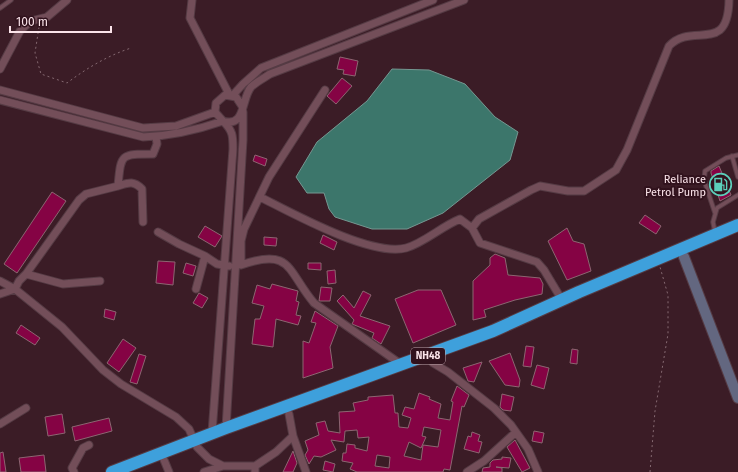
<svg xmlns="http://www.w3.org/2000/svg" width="738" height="472" font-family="'Fira Sans',sans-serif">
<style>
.water{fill:#3c766b;stroke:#759791}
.building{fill:#850344;stroke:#8c6671;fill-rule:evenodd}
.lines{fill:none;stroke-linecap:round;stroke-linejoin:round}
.lane-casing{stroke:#553b44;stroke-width:5.5}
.street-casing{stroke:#553b44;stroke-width:9}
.secondary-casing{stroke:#553b44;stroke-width:12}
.highway-casing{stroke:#553b44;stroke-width:14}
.path{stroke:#856971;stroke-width:1;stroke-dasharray:2 3;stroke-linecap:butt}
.lane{stroke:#734e59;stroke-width:3.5}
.street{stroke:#734e59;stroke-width:7}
.secondary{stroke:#636780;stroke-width:10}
.highway{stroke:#3ea0dc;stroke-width:12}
.labels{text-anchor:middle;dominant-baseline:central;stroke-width:4;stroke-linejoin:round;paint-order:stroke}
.shield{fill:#31121d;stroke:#bea5ac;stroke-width:1}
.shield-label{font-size:10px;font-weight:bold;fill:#fbe4ea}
.poi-label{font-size:11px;fill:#fbe4ea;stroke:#31121d;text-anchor:end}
</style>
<rect width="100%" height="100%" fill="#3b1c26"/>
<!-- water -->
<path class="water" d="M392,69L429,70L465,84L495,117L518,132L510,160L443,213L407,229H372L335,217L329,209L324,193H307L296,177L317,142L367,101Z"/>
<!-- building -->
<path class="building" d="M340,57L358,61L355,76L343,74L344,70L337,69Z
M342,78L352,86L336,104L327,96Z
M255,155L267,159L265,166L253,161Z
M719,166L731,195L720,201L711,173V171Z
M52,192L66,201L17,273L4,264Z
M645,215L661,226L656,234L639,223Z
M205,226L222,236L215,247L198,237Z
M567,228L573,241L584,244L591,271L567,280L548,241Z
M323,235L337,242L334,250L320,243Z
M264,237L277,238L276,246L264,245Z
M495,254L505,258L508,275L540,278L543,284L542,294L515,300L484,310L486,317L473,320V281L490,265V258Z
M158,261L175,262L173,285L156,283Z
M186,263L196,266L193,276L183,273Z
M308,263H321V270L308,269Z
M335,270L336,283L328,284L327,271Z
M272,284L298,291L296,301L299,302L296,315L301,316L298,325L276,319L273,347L252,344L255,319H260L264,306L252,303L257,285L270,289Z
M321,287L332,288L330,301H319Z
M418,290H441L456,325L413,343L395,299Z
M363,291L371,295L360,316L390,326L381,344L372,338L374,333L352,324L354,320L337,301L343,295L354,308Z
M199,293L208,298L202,308L193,303Z
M105,309L116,312L114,320L104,317Z
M315,311L338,326L330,347L333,368L303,378V341L309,343L316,323L311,322Z
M21,325L40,338L35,345L16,333Z
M123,339L136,348L119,372L107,363Z
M526,346L534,347L531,367L523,366Z
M572,349L578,350L577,364L570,363Z
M510,353L520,380L519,387L505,385L489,361Z
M139,354L146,356L137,384L130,382Z
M482,362L474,382L468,381L463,368Z
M537,365L549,368L544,389L531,385Z
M457,386L469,395L464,407L462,406L450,470L444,469L443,472H357L350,469L353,463L342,461L343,453H346L347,444L355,445V448L367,451L369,437L358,438L357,430L345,431L344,442L331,440L336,450L321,457L314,456L309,464L305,455L308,450L305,441L319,435L316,423L325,421L328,431L340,433L339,412L355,411L353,403L368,400V397L393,395L395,413H398L399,427L408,428L411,418L402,415L405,407L414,409L419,393L430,397L429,399L441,404L438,418L450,420L453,402L451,401ZM424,427L441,430L438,447L423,445L421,460L404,456L409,442L421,448L426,437L422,436ZM377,455L390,457L389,468L375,466Z
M502,394L514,397L511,411L503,410L500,407Z
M62,414L65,433L48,436L45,417Z
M109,418L112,431L75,441L72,427Z
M534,431L544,433L542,443L532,441Z
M472,432L480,435L478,441L482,442L479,453L464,449L468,436L471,437Z
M515,440L530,468L522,472L507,447Z
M293,451L297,463L293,472H283Z
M3,452L6,472H0V453Z
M44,455L46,472H21L19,458Z
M502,457L511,458L509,468L496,467L502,468V472H482L483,468L490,467V463L493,460L502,459Z
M325,461L335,464L333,472L323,470Z"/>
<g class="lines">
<defs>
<path id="lane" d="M0,8L11,0
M732,156L738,177
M715,213L704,180L705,171L726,158L738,155
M715,232L713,222L717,208L738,195"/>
<path id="street" d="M192,0L190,18L229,94
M0,69L20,31L31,21L47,17L67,0
M0,90L143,128L176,126L215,112
M325,90L269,177L244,229L241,241V265C292,247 287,271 314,303L402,365
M233,95L243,84L261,68L433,0
M0,100L143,137C170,136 197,130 223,121C233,131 233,136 233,149L212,433
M242,106L236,97L225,95L216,103L215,112L223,121C246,128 241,99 251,87C256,82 264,78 270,74L464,0
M118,186C128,183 133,180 142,189L143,222
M260,197C292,213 371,257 406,248C424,243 442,226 460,219L472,228
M158,232L179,244L205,256
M26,274L79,200L86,194L118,186C121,154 120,154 153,154L157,144L156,137
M0,281L15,289L62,327L103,370L121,384L176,417L189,429L197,447L209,459L223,466H255V472
M196,289L205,256L217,264L229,266
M0,294L15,289L19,281L26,274L63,284L100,281
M562,300L544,270L537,262L480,243L472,228L479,219L531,190L540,186L568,191H584L616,170L627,150L669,46C692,21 728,56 729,0
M430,356L433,363L448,372L494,408L511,425L528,449L538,472
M0,424L26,408
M226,428L243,140V112
M293,436L306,472
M164,460L169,472
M255,466L276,452L293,436L289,414
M74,472L72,468L83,448L89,445
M204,472L223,466
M467,472L484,461L516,432"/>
<path id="secondary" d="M684,257L738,398"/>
<path id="highway" d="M112,472L226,428L493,331L579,292L738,225"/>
</defs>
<!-- lane casing -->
<use href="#lane" class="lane-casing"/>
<!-- street casing -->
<use href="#street" class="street-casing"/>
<!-- secondary casing -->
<use href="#secondary" class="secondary-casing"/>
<!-- highway casing -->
<use href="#highway" class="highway-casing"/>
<!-- path -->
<path class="path" d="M39,27L35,53L41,74L67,83C87,68 107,56 131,48
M650,472L655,411L668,334V295L660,267"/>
<!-- lane -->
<use href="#lane" class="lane"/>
<!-- street -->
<use href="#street" class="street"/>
<!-- secondary -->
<use href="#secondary" class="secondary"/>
<!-- highway -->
<use href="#highway" class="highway"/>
</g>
<!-- icons -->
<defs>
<symbol id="fuel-ring" viewBox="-11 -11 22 22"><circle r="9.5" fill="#31121d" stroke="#5cceba" stroke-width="1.5"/><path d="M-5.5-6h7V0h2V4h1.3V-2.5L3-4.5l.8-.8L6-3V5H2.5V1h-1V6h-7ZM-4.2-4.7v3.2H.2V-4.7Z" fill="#5cceba"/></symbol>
</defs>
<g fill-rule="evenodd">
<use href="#fuel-ring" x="708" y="172" width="25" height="25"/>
</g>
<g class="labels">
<!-- shield labels -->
<rect class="shield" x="411" y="348" width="34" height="16" rx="3"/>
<g class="shield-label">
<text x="428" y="356">NH48</text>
</g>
<!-- poi labels -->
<g class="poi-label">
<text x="706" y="179">Reliance<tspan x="706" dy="13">Petrol Pump</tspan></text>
</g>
</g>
<!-- scale -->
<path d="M10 26v6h101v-6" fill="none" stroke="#fbe4ea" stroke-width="2"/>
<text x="16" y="26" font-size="12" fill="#fbe4ea" stroke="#31121d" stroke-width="3" paint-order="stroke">100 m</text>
</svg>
